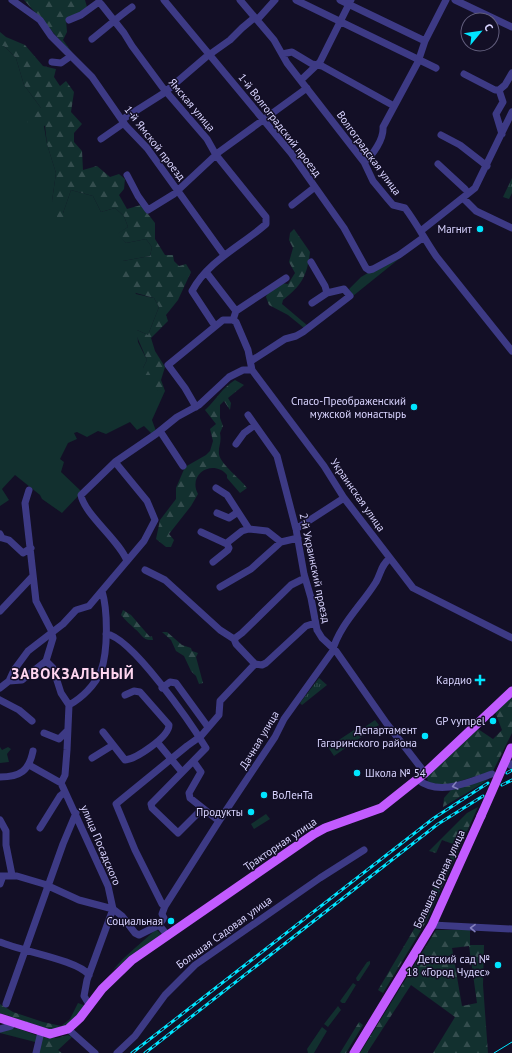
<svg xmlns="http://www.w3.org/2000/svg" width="512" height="1053" font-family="'PT Sans',sans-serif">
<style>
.green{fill:#12302f}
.forest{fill:url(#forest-firs);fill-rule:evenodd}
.park{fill:url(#park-tufts)}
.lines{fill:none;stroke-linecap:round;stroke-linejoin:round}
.minor{stroke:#3d3a85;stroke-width:7}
.major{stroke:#c25bff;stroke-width:9}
.tram{stroke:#00e5ff;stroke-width:1}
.rail-casing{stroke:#00e5ff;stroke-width:3}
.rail{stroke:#130f26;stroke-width:1.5;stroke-dasharray:4.5;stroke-linecap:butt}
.major-bridge{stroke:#c25bff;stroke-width:9}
.oneway{stroke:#837fbc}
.poi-dot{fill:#00e5ff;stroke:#130f26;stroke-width:1.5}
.labels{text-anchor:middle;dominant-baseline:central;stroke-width:3;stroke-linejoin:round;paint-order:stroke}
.street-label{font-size:11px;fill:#d9d4ff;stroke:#130f26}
.poi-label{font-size:11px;fill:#d9d4ff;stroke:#130f26;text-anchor:end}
.district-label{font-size:15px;font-weight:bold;letter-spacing:1px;fill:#ffd6f0;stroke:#130f26}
</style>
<defs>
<pattern id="forest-firs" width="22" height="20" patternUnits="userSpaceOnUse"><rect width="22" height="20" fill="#12302f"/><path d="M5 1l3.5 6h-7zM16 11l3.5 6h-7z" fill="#344d4e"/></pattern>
<pattern id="park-tufts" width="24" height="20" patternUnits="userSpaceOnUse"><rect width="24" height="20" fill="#12302f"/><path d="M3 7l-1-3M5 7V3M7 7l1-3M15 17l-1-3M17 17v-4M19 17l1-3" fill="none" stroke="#344d4e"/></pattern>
</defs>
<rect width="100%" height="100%" fill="#130f26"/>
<!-- green -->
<path class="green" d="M0,46H4L16,58L24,85L41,108L47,144L56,173L52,201L63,213L71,190L93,196L101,212L115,208L124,216L128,227L118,234L126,243L146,239L152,247L150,256L123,261L136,294L154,298L159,307L148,335L137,330L138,342L147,360L143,368L157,375L158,391H165L152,420L156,431L152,434L144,426L137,430L130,422L106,434L98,431L87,437L77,432L74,433L77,439L68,443L60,459L64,462L61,472L82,492L62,513L42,499L40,495L15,475L2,489L9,500L0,506Z
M420,242L353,296L349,289L361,277Z
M375,720L379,725L334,756L328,747L354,730L356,733Z
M0,747L2,750L8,747L11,749L7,754L9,762L0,763Z
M156,929L162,935L113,970C126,954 142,943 156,929Z
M370,961V964L359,981H357L356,978L367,962Z
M353,983L356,985L345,1003H342L340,1001Z
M338,1006L341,1010L328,1027L324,1024Z
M322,1027L327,1031L314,1053H308L307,1049Z
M17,1028L41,1037L39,1043L0,1033V1031Z"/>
<!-- forest -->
<path class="forest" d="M24,0H89H85L87,7L81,13L66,20L67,32L63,40L76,58Z
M0,32L6,37L25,45L43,66L56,69L54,77L60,86L66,81L74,92L71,112L82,124L74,133V142L82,151L83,170L97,166L110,177L119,174L125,179L124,189L119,195L127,209L141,205L155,223V239L165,255H173L174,261L179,266L186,264L191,272L178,300L166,315L168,321L151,338L155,351L165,367L161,380L165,391H158L153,384L156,375H145L143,368L147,360L135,332L137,330L148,335L159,307L154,298L125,290L119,274L123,261L150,256L152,247L146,239L126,243L117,234L128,227L124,216L115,208L101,212L93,196L71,190L63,213L68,221L59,223L52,201L56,173L47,144L45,126L27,122L41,108L24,85L16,58L4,46H0Z
M294,229L310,252C307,276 302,285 283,300L282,304L308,326L304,328L288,315L269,305L266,297L267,294L281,283L288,284L295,273L289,262L293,248L289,240L290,233Z
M235,380L244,385L228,398L231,403L230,410L224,401L220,405V418L223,426L220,433C222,443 218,446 219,454C220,464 241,479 247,488L240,493L227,478V475C214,459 187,473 198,494L191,506L169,534L174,540L171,547H166L156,539L160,520L176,499V488L185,467L206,455L210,451L213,441L210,429L216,424L205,410C216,400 222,388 235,380Z
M123,610L131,615L150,637L152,636L153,640C142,641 142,634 135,629C130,624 126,621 121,615Z
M162,632H167L182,645L191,648L192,651L198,653L196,657L203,683L199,684L196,676L191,671L184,656L176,651L171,640Z
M512,697V733L493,771L447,785L428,783L427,777L478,729L493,739L502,730L495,712Z
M491,776C489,781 451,802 443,807L444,798L451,790Z
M478,807L426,922L383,993L378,990L420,919L447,857L450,858L453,844L442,840L436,853L429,851L467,813Z
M436,930H470V945H484L483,985L488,1053H433L455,1017L411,985L367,1053H360ZM469,946L477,1003L462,1006L452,948Z
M78,1003L86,1006L66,1026L50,1030L0,1013V1004L13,1012L43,1022L61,1026L70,1019Z
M359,1022L363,1025L346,1053H340Z
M68,1035L72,1037L58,1050L62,1053H36L41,1037L57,1038Z"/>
<!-- park -->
<path class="park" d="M512,178V193L509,199L503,197Z
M319,678L327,685L302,705L300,703Z
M266,814L270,819L254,829L251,824Z"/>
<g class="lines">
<!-- minor -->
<path class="minor" d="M12,0L40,20L51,36L92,77L126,126L147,148L224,255
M164,0L291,153L344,228L366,268L369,270L373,269L399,255L424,237
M240,0L274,40L287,63L364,162L373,181L387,198L393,205L405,208C417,224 425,240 436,256L512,351
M296,0L436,68
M340,0L425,41
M455,0L512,27
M69,20L81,15L99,2L101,4L124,33L132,46L163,88L207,139L216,155L266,217V224C241,246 208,261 192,291L215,326
M257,20L275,0
M92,39C106,28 118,17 132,7
M282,54L292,52L312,64L322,66L394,106
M52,62L61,63L71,56
M464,74L495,90H499
M301,80L320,62L351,0
M499,90L503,102L496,114L502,134
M499,90L505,85L512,73
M123,119L164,93L206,57L230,40L242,28L254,18
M441,135L460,145L487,166
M101,139L124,123
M364,162C373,155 384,139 383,127L418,62L425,41L446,0
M438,164L465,189
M127,175L138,196L148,210L174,194L219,152L307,88
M463,198L476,211L512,228
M292,205L315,187
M422,230L475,188L512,112
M206,272L236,311
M312,303L327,293
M233,320L236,322L248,350L252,370L324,466L344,498L413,588L512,638
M233,320L236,311L286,278
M251,361L285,339L296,336L303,332L350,296L344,289L327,293L325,286L311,262
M196,407L185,388L168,365L223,320H233
M248,415L277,456L296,529L304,574L311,598L317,630L322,638L336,651L387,724L425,773
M160,431L183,466
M236,444L244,433L255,425
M216,488L227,495L249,529L267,531L281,542
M217,513L229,518L238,512
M296,529L344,498
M201,532L227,544
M0,534L2,538L9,540L23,553L31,548
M127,561C120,541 84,514 81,495L115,462L156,434L177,417L199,405L229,377L243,370H252
M213,562L228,550L229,548L227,544L228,542L242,531L249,529
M145,570L165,580L220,630L234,639L236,644L255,664
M220,587L251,569L281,542L298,538
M0,611L33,576
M106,634C131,636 192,725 206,748L151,804L152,808L178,833L202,809
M234,639L242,633L291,585L305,578
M46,661L53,668L61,693L69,705
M255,664L262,665L266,663L306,626L315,623
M9,681L22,680L46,661L53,638L51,630L36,601L25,503L29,490
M0,688L9,681L14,670L28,651L63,624L76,610L89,606L144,541L155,520L147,501L115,462
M162,688L170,682L176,683L208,727
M0,700L19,710L32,721
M103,732L125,760C136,759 169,737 169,725L140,692L134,691L125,695
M44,733L59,739L67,731
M157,742L182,772
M92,758L113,745
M194,762L201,772L189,793L190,798L219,821
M29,765L61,783
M510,765L512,764
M0,777C20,777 29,771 33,751
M417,779C439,797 469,782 492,774
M61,783L108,886L113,909L87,980L84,996L90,1006
M61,783L65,775L67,750L69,705C82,698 95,685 101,671C108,651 108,611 102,591
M0,820L6,831V845L12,875
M40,828L60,796L65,792
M0,876H17L44,884L79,900L113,909L122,916L135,933L139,935L159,925
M0,884L3,876
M165,906L162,904L135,850L116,804L187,746L201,736L219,715L220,701L255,664
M432,925L512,929
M168,936L159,925L164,918L162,914L165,906L219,821L275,737L284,719L332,652C340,624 361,606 376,582C381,573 381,565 390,558
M0,942C20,951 78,960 89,975
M6,1004L63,844L76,813
M0,1029L11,1026L13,1022
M68,1029L95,1053
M36,1053L41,1032
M117,1053L135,1036L165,995L195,965L320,878L364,850"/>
<!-- major -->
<path class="major" d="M0,1018L50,1034L68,1029L80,1018L102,989L132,960L314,834L325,828L381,808L425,773L512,691
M354,1053L432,925L481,816"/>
<!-- tram -->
<path class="tram" d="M494,1053L512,1042"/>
<defs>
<path id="rail" d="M507,773L512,770
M502,785L512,780
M132,1053L434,818L488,783
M145,1053L402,852L438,824L483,796"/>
</defs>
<!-- rail casing -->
<use href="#rail" class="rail-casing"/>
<!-- rail -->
<use href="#rail" class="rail"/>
<!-- major-bridge -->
<path class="major-bridge" d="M481,816L511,748"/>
</g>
<!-- one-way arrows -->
<defs><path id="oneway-chevron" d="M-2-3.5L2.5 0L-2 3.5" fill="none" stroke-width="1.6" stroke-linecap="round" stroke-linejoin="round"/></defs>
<g class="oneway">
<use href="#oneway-chevron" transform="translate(455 786) rotate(166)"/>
<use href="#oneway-chevron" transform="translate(473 928) rotate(-179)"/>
</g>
<!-- markers -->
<g class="poi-dot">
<circle cx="480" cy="229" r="4"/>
<circle cx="414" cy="407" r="4"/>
<path d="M478 674h4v4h4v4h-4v4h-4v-4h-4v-4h4z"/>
<circle cx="493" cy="721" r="4"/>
<circle cx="425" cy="736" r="4"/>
<circle cx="357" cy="773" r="4"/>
<circle cx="264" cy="795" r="4"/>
<circle cx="251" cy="812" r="4"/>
<circle cx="171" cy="921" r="4"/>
<circle cx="498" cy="965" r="4"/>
</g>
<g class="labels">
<!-- street labels -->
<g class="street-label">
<text transform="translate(192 105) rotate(50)">Ямская улица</text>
<text transform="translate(280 125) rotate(52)">1-й Волгоградский проезд</text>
<text transform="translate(155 143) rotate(52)">1-й Ямской проезд</text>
<text transform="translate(369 153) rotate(54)">Волгоградская улица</text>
<text transform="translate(358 495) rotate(55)">Украинская улица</text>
<text transform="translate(315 568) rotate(78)">2-й Украинский проезд</text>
<text transform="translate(259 740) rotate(-59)">Дачная улица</text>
<text transform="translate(280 844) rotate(-34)">Тракторная улица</text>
<text transform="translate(101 845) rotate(67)">улица Посадского</text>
<text transform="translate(439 879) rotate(-65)">Большая Горная улица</text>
<text transform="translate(224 932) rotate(-36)">Большая Садовая улица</text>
</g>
<!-- poi labels -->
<g class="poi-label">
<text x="472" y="229">Магнит</text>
<text x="406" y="401">Спасо-Преображенский<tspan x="406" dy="13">мужской монастырь</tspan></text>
<text x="472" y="680">Кардио</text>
<text x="485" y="721">GP vympel</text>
<text x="417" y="730">Департамент<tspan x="417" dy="13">Гагаринского района</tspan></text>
<text x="365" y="773" text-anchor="start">Школа № 54</text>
<text x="272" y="795" text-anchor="start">ВоЛенТа</text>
<text x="243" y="812">Продукты</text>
<text x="163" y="921">Социальная</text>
<text x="490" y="959">Детский сад №<tspan x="490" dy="13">18 «Город Чудес»</tspan></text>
</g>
<!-- district labels -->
<g class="district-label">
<text x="73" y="673">ЗАВОКЗАЛЬНЫЙ</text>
</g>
</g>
<!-- north arrow -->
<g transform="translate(480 32) rotate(61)"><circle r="19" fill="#130f26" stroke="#625e7d"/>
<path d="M0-3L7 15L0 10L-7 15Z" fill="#00e5ff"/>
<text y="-6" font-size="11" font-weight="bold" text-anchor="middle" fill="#d9d4ff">С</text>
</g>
</svg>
